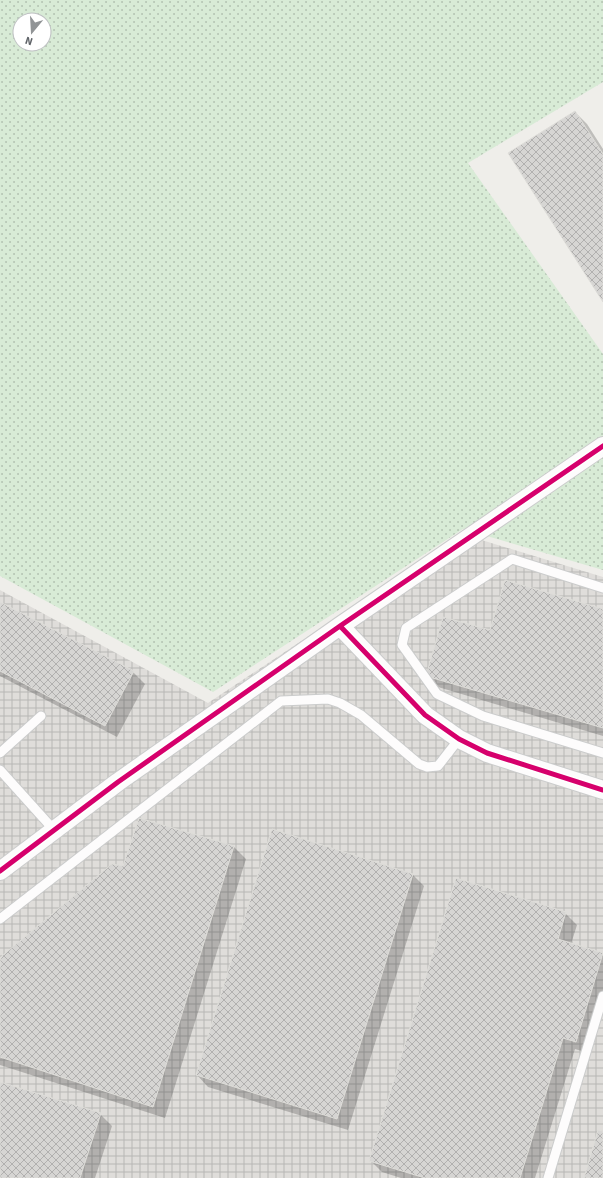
<svg xmlns="http://www.w3.org/2000/svg" width="603" height="1178" font-family="'Source Sans 3',sans-serif">
<style>
.industrial{fill:url(#industrial-grid)}
.grass{fill:url(#grass-dots);fill-rule:evenodd}
.shadow{fill:#0003}
.building{fill:url(#building-cross-hatch);stroke:#deddd9}
.lines{fill:none;stroke-linecap:round;stroke-linejoin:round}
.lane-casing{stroke:#cbcccc;stroke-width:11}
.street-casing{stroke:#cbcccc;stroke-width:20}
.lane{stroke:#fdfcfc;stroke-width:9}
.street{stroke:#fdfcfc;stroke-width:18}
.cycleway-casing{stroke:#fff;stroke-width:8}
.cycleway{stroke:#d6006c;stroke-width:5}
</style>
<defs>
<pattern id="industrial-grid" width="8" height="8" patternUnits="userSpaceOnUse"><rect width="8" height="8" fill="#dfddda"/><path d="M0 4h8M4 0v8" fill="none" stroke="#b8b7b5"/></pattern>
<pattern id="grass-dots" width="8" height="8" patternUnits="userSpaceOnUse"><rect width="8" height="8" fill="#d8ebd6"/><path d="M2 2h.1M6 6h.1" fill="none" stroke="#b2c2b1" stroke-width="1.8" stroke-linecap="round"/></pattern>
<pattern id="building-cross-hatch" width="8" height="8" patternUnits="userSpaceOnUse"><rect width="8" height="8" fill="#d6d5d3"/><path d="M0 0l8 8M0 8l8-8" fill="none" stroke="#b1b0af"/></pattern>
</defs>
<rect width="100%" height="100%" fill="#efeeea"/>
<!-- industrial -->
<path class="industrial" d="M462,534L603,577V1178H0V590L208,703Z"/>
<!-- grass -->
<path class="grass" d="M0,0H603V82L468,163L603,354V570L463,529L213,692L0,576ZM20,20H44V44H20Z"/>
<!-- shadow -->
<path class="shadow" d="M575,112L587,124L603,149V301Z
M0,603L133,672L145,684L117,737L0,676Z
M603,610V736L438,687L427,675L490,632Z
M140,820L234,847L246,859L165,1118L0,1065V963L124,867Z
M412,874L424,886L348,1130L208,1087L197,1075Z
M565,913L577,925L571,944L603,954V1004L588,1053L575,1049L535,1178H401L382,1172L370,1160Z
M0,1083L100,1114L112,1126L95,1178H0Z"/>
<!-- building -->
<path class="building" d="M575,111L603,154V302L508,153Z
M505,580L603,609V728L426,676L443,617L490,630Z
M0,602L134,671L105,726L0,671Z
M139,818L234,846L153,1107L0,1057V960L2,956L112,864L123,866Z
M272,829L413,874L337,1119L196,1075Z
M456,878L566,912L558,939L603,953L576,1042L563,1038L520,1178H425L369,1161Z
M0,1082L101,1113L80,1178H0Z
M598,1130L603,1131V1178H584Z"/>
<g class="lines">
<defs>
<path id="lane" d="M603,588L512,559L406,628L402,645L437,694L483,716L603,753
M0,753L41,716
M0,770L54,830
M0,919L281,701L328,699L340,703L361,715L419,764L427,767L438,766L459,739
M548,1178L603,996"/>
<path id="street" d="M340,626L425,715L459,739L487,753L603,790
M0,871L118,782L340,626L603,446"/>
</defs>
<!-- lane casing -->
<use href="#lane" class="lane-casing"/>
<!-- street casing -->
<use href="#street" class="street-casing"/>
<!-- lane -->
<use href="#lane" class="lane"/>
<!-- street -->
<use href="#street" class="street"/>
<defs>
<path id="cycleway" d="M340,626L425,715L459,739L487,753L603,790
M0,871L118,782L340,626L603,446"/>
</defs>
<!-- cycleway casing -->
<use href="#cycleway" class="cycleway-casing"/>
<!-- cycleway -->
<use href="#cycleway" class="cycleway"/>
</g>
<!-- north arrow -->
<g transform="translate(32 32) rotate(198)"><circle r="19" fill="#ffffff" stroke="#bfc1c3"/>
<path d="M0-3L7 15L0 10L-7 15Z" fill="#919496"/>
<text y="-6" font-size="11" font-weight="bold" text-anchor="middle" fill="#5f6368">N</text>
</g>
</svg>
